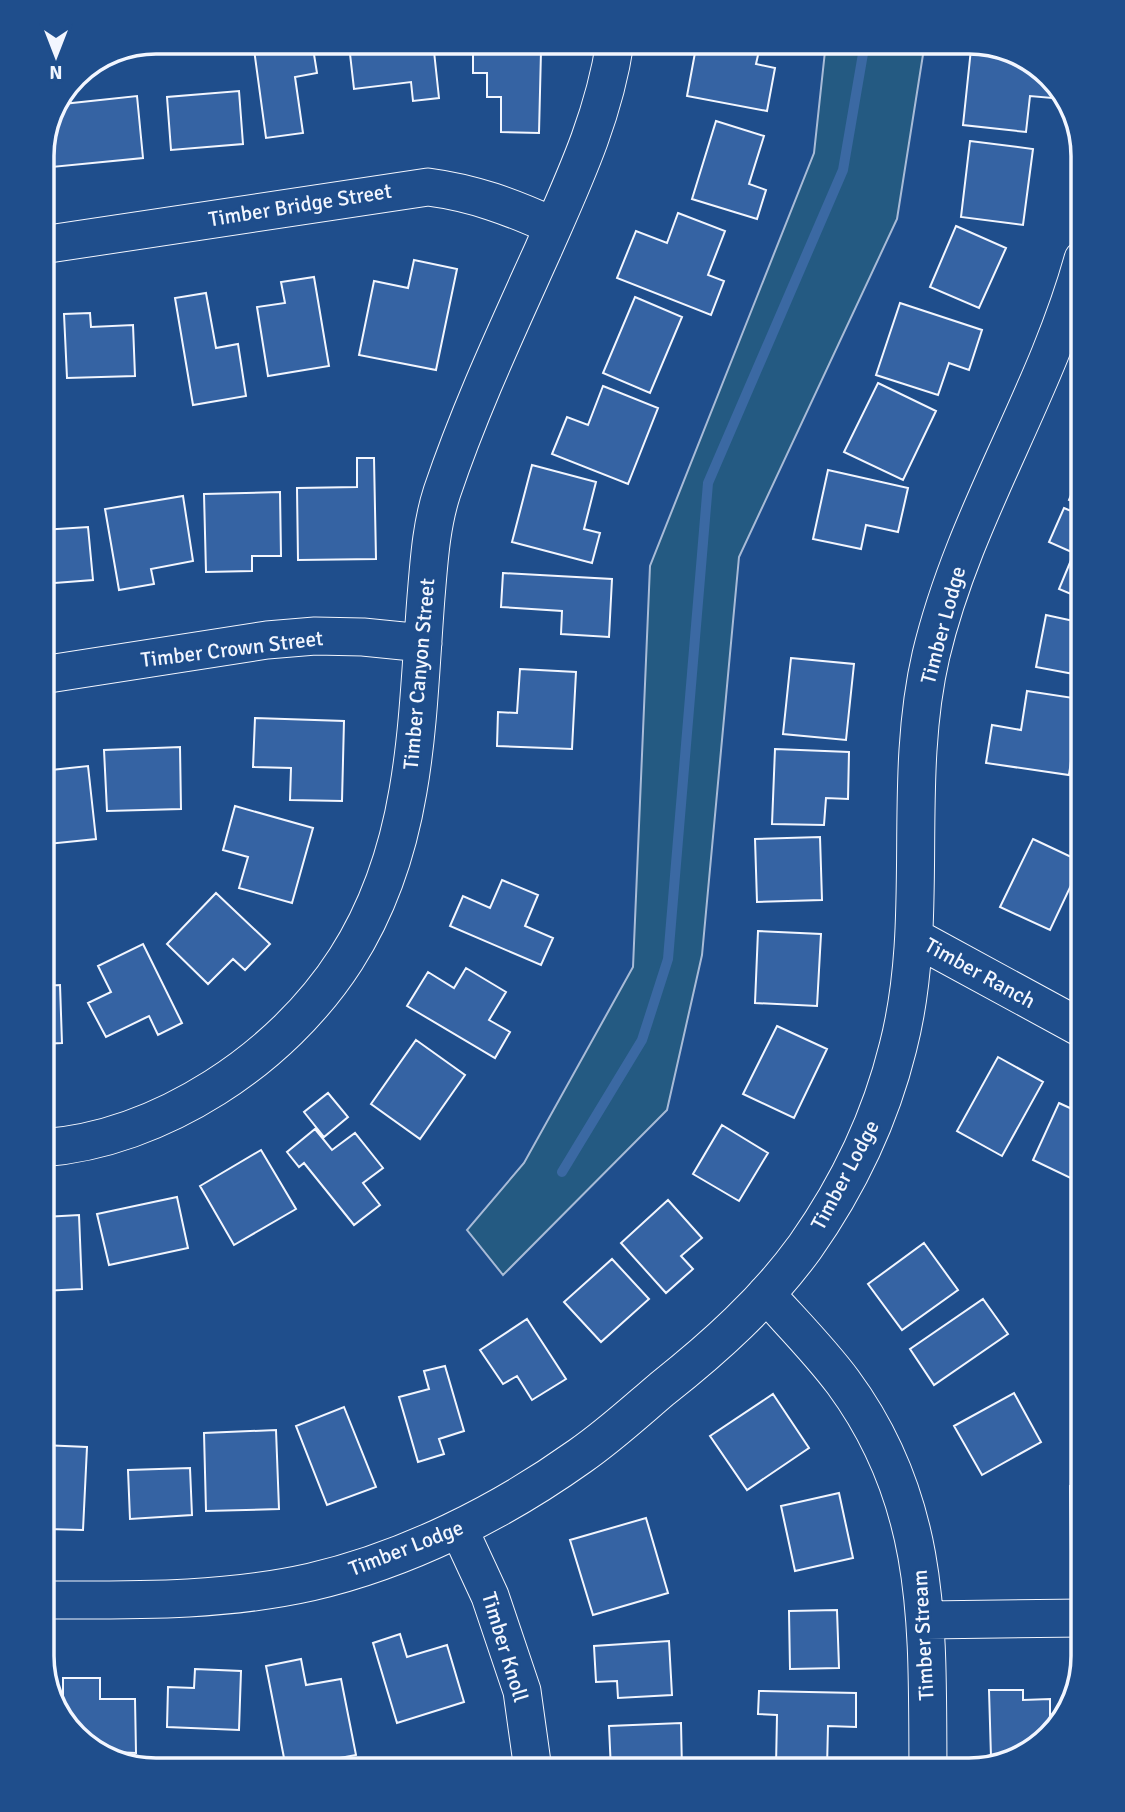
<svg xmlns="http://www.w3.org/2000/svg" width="1125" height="1812" font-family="Signika,sans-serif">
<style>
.green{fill:#245a82;stroke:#a8bbd7;stroke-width:2}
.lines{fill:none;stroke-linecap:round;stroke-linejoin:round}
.stream{stroke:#3b69a3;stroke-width:10}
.building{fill:#3563a3;stroke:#f2f6ff;stroke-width:2}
.minor-casing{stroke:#f2f6ff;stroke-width:39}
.minor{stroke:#1f4e8c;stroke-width:37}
.labels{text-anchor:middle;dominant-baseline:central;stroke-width:5;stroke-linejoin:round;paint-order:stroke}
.street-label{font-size:21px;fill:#f2f6ff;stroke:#1f4e8c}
.rim{fill:none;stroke:#f2f6ff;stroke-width:3.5}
</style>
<rect width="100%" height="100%" fill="#1f4e8c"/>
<!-- green -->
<path class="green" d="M826,42H925L897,219L739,557L702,955L667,1110L503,1275L467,1230L524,1163L633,967L650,566L814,153Z"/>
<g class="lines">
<!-- stream -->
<path class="stream" d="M562,1172L642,1040L668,959L708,483L843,170L865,42"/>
</g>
<!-- building -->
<path class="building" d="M253,42H312L317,73L295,77L303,133L266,138Z
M372,42H433L439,98L413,101L411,82L354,89L349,45Z
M697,42H761L756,64L775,68L767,111L687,96Z
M971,49L1007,53L1032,61L1053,85L1052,98L1030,96L1026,132L963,125Z
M473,50L541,51L539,133L501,132V97H487V73H473Z
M239,91L243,144L171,150L167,97Z
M137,96L143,158L52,167L48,135L63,104Z
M716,121L764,136L749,184L766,190L757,219L692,199Z
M970,141L1033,149L1023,225L961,217Z
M678,213L725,231L708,275L724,281L711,315L617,278L636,231L667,243Z
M956,226L1006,248L979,308L930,287Z
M414,260L457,269L436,370L359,355L374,281L408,288Z
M314,277L329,366L268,376L257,307L285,303L281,282Z
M206,293L216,348L238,344L246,396L193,405L175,298Z
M635,297L682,317L650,393L603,373Z
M900,303L982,330L969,370L949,363L938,395L876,375Z
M90,313L91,327L133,325L135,376L67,378L64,314Z
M46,374L51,419L42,420V375Z
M878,383L936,411L903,480L844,452Z
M603,386L658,408L628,484L552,454L567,417L588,425Z
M357,458H374L376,559L298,560L297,488L357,487Z
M532,465L596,482L584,529L600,533L592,563L512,542Z
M1083,467V505L1069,500Z
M828,470L908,488L898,532L866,525L861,549L813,539Z
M280,492L281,556H252V571L206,572L204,494Z
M183,496L193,561L151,569L154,584L119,590L105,509Z
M1064,508L1083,516V599L1059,589L1074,553L1049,542Z
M88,527L93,580L42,584V530Z
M503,573L612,579L609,637L561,634L562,611L501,607Z
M1046,615L1083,623L1079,675L1036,667Z
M791,658L854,664L846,740L783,734Z
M520,669L576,672L572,749L497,746L498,712L517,713Z
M1027,691L1080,699L1069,775L986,763L992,725L1021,730Z
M255,718L344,721L342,801L290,800L291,768L253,767Z
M180,747L181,809L107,811L104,750Z
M775,749L849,752L848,799L826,798L824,825L772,824Z
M88,766L96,839L48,844L46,827L42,828V771Z
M235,806L313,828L292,903L239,888L248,857L223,850Z
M820,837L822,900L757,902L755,839Z
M1033,839L1082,862L1050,930L1000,907Z
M502,880L538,895L525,926L553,938L541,965L450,926L463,896L490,908Z
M216,893L270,944L245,970L233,959L208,984L167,944Z
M758,931L821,934L817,1006L755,1003Z
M143,944L182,1023L158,1035L149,1016L106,1037L88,1003L111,992L98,966Z
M466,968L506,992L489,1020L510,1032L495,1058L407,1006L428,972L454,988Z
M60,985L62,1043L42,1044V986Z
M777,1026L827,1049L794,1118L743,1094Z
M416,1040L465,1075L420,1139L371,1104Z
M998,1057L1043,1082L1002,1156L957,1131Z
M328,1093L348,1117L324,1137L304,1112Z
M1059,1103L1083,1114V1184L1033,1160Z
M722,1125L768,1153L739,1201L693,1174Z
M315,1129L332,1150L355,1133L383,1168L363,1183L380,1205L354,1225L304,1163L299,1167L287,1152Z
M261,1150L296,1209L234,1245L200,1186Z
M177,1197L188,1248L109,1265L97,1214Z
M668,1200L702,1238L681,1256L693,1269L666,1293L621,1243Z
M79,1215L82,1289L42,1291L44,1217Z
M924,1243L958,1290L902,1330L868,1284Z
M612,1259L649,1299L601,1342L564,1302Z
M983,1299L1008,1334L934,1385L910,1349Z
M527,1319L566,1379L532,1400L517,1376L503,1384L480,1350Z
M445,1366L464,1431L439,1439L444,1454L418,1462L399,1397L429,1389L424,1371Z
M1014,1393L1041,1442L982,1475L954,1426Z
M773,1394L809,1448L747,1490L710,1436Z
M344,1407L376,1487L327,1505L296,1426Z
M276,1430L279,1509L206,1511L204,1433Z
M42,1445L87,1447L83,1530L48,1529L49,1505H42Z
M190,1468L192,1515L130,1519L128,1470Z
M1070,1486H1083V1551H1071Z
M839,1493L853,1558L795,1571L781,1506Z
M646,1518L668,1593L593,1615L570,1540Z
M837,1610L839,1668L790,1669L789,1611Z
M400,1634L407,1657L447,1645L464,1702L397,1723L373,1643Z
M669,1641L672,1695L618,1698L617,1681L596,1682L594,1646Z
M301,1659L306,1685L341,1679L356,1755L286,1768L266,1666Z
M195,1669L241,1671L239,1730L167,1727L168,1687L194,1688Z
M63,1678H100V1699H135L136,1753L93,1751L63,1717Z
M989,1690H1023V1700L1050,1699V1731L1020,1758L1010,1760V1757H991Z
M759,1691L856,1693V1727L828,1726L827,1768L776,1767L777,1715L758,1714Z
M681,1723L682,1770H611L609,1726Z"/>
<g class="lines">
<defs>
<path id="minor" d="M42,245L428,187C474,193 511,207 553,226
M42,675L267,640L315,636L363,637L423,643
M914,937L1083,1029
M42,1148C161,1139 282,1059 346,959C378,909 398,850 408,791C419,728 421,661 426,597C429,562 431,526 442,492C470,409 507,330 543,250C573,182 604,117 615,42
M766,1294C792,1323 820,1351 843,1382C933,1504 927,1627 928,1770
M459,1529L490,1596L522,1691L533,1770
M42,1600C132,1600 222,1602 311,1582C406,1560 500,1513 580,1456C609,1436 635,1412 662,1389C715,1347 765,1302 805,1247C848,1186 880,1120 898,1047C931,919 901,784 931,655C964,516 1045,396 1083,259
M926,1620L1083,1618"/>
</defs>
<!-- minor casing -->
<use href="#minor" class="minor-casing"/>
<!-- minor -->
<use href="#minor" class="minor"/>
</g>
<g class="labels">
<!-- street labels -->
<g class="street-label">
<text transform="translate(300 205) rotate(-9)">Timber Bridge Street</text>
<text transform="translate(943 625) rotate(-75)">Timber Lodge</text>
<text transform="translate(232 649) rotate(-7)">Timber Crown Street</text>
<text transform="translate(419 674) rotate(-85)">Timber Canyon Street</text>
<text transform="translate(980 973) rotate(29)">Timber Ranch</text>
<text transform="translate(845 1175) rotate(-62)">Timber Lodge</text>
<text transform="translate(406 1548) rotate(-21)">Timber Lodge</text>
<text transform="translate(923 1635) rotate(-93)">Timber Stream</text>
<text transform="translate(505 1647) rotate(73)">Timber Knoll</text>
</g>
</g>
<!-- crop -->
<path d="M0 0H1125V1812H0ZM156 54H969A102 102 0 0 1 1071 156V1656A102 102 0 0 1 969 1758H156A102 102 0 0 1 54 1656V156A102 102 0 0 1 156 54Z" fill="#1f4e8c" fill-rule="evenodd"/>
<path class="rim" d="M156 54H969A102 102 0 0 1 1071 156V1656A102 102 0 0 1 969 1758H156A102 102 0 0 1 54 1656V156A102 102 0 0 1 156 54Z"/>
<!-- north arrow -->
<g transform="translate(56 56) rotate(180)" stroke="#1f4e8c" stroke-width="5" paint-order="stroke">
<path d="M0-5L12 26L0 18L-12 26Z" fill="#f2f6ff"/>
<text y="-10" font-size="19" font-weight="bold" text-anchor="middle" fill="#f2f6ff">N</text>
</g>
</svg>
